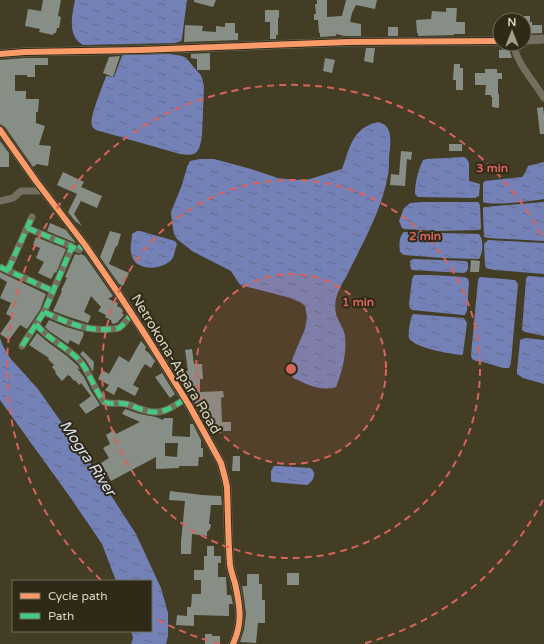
<svg xmlns="http://www.w3.org/2000/svg" width="544" height="644" font-family="'Varela Round',sans-serif">
<style>
.water{fill:url(#water-ripples)}
.building{fill:#868e86;fill-rule:evenodd}
.lines{fill:none;stroke-linecap:round;stroke-linejoin:round}
.minor{stroke:#736e5e;stroke-width:7}
.tertiary{stroke:#736e5e;stroke-width:9}
.quiet{stroke:#46c982;stroke-width:5;stroke-dasharray:10 5;stroke-linecap:butt}
.cycleway-casing{stroke:#2f2a18;stroke-width:8}
.cycleway{stroke:#fa9b69;stroke-width:6}
.ring{fill:none;stroke:#d7645c;stroke-width:2;stroke-dasharray:7 5}
.labels{text-anchor:middle;dominant-baseline:central;stroke-width:4;stroke-linejoin:round;paint-order:stroke}
.street-label{font-size:14px;fill:#d9d2bc;stroke:#2f2a18}
.water-label{font-size:15px;font-style:italic;fill:#dce1f3;stroke:#2f2a18}
.centre{fill:#d7645c;stroke:#2f2a18;stroke-width:2}
.ring-label{font-size:12px;text-anchor:middle;font-weight:bold;fill:#d7645c;stroke:#2f2a18;stroke-width:4;stroke-linejoin:round;paint-order:stroke}
</style>
<defs>
<pattern id="water-ripples" width="26" height="14" patternUnits="userSpaceOnUse"><rect width="26" height="14" fill="#7481b6"/><path d="M2 4q2-2 4 0t4 0M15 11q2-2 4 0t4 0" fill="none" stroke="#626a8a"/></pattern>
</defs>
<rect width="100%" height="100%" fill="#433d26"/>
<!-- water -->
<path class="water" d="M75,0H187L182,38L181,41L175,43L83,45C67,36 72,15 75,0Z
M170,54C175,55 182,55 186,58C188,59 190,63 192,65C200,75 202,73 204,87L202,136C199,152 198,157 180,154L103,132C99,131 94,130 92,126C89,117 103,86 106,76L114,77L122,56L124,55Z
M379,122C381,123 383,124 385,125C393,132 390,148 389,157C389,163 389,169 388,175C382,209 364,241 349,271C346,278 342,283 339,290C335,298 334,308 337,317C340,324 344,329 345,336C347,353 342,372 336,387C320,392 307,384 293,378L290,369L293,357L305,329L307,317L305,306L300,302L287,297L240,285L231,271L192,251L177,239L174,234L172,223L171,212L182,185L187,167L190,161L200,159H214L251,169L278,178L295,180L310,179L342,169C350,148 352,127 379,122Z
M464,157L467,159L469,163V181L480,184L479,196L475,198L418,197L415,194C415,183 418,170 423,160L427,159Z
M544,162V199C532,201 493,206 483,202V183L485,181L522,177L525,173L528,166Z
M424,202H478L480,205L481,229L478,230L438,231L404,229L402,228L399,221L404,208L410,203Z
M544,202V241L488,238L484,237L483,211V208L484,207Z
M137,231H140L175,241L177,244C175,249 175,255 172,259C164,270 136,272 132,256C129,249 132,241 132,234Z
M404,232L479,234C484,240 483,253 479,259H477L443,258L404,255L400,252C399,245 399,237 404,232Z
M488,240L544,243V274L494,270L486,268L485,265L484,244Z
M413,259L466,261L468,263C468,268 469,271 464,273L412,270C410,267 410,264 410,261Z
M414,275H431L465,277L468,279L469,282L467,310L465,315H463L412,310L410,308L409,305L412,279Z
M528,276L544,277V336L525,332L522,330L526,279L527,277Z
M480,277L515,280L518,284L511,362L510,366L509,368H503L483,362L476,361L472,359L471,355L478,280L479,278Z
M413,314L464,318L467,323L463,354L462,355C451,354 414,348 409,338C408,335 409,332 409,329C410,324 410,319 413,314Z
M0,338L3,346L10,358L38,389L90,463L136,534L161,588L168,613V636L166,644H131L133,638L131,631H151V581H116L102,544L70,497L0,400Z
M526,338L544,340V384L523,378L517,374V371L520,341L521,339Z
M274,466H279L310,468C318,472 313,482 307,485L273,482L271,481V471Z"/>
<!-- building -->
<path class="building" d="M43,0H61L58,16L61,17L59,28H57L56,33H54L53,35L39,32L40,29L25,26L28,9L41,11Z
M194,0H216L213,7L194,2Z
M317,0H327V17L342,16L346,0H377L375,9L356,5L352,13L350,22L361,24V36H344L336,34V36L320,37V33H319L318,20H314V14H316L315,4H317Z
M446,8H457L456,22H465V34H454V35L418,36V33H417L416,20L431,19L432,11L446,12Z
M265,10H279V18H278V35H276V39H270V22H265Z
M524,16H530V22H532V25H542V33L524,34Z
M225,23H235V33H238V40L184,42L185,25L203,26L202,31L216,32V26L225,27Z
M388,27H398V36H388Z
M366,48H375L373,63L364,61Z
M509,49L512,58H499V50Z
M210,53V70H197V59L191,58V54Z
M120,56L113,77L103,73L109,57Z
M25,58H48V65H35V77H27V75H15V91H26V99H39L38,112H36V123L45,126L39,145L51,146L48,166L37,164L33,167L5,127L0,124V60Z
M325,58L335,60L332,73L323,71Z
M454,64H460V68H463V90H456V80H453Z
M485,69H497V73H502V79H498V94H499V108L492,107V97H491V95H485L486,85H475V73H485Z
M543,107L544,115V134H540L537,108Z
M0,141L9,153V167H0Z
M449,144H462V151H449Z
M401,151L412,152L411,160L407,159L405,186L390,185L391,174L399,175Z
M63,172L84,182L81,187L102,196L97,208L81,201L74,214L82,226L75,221L68,212L77,194L57,185Z
M50,223L66,230L76,243L47,231Z
M110,231L121,234L117,247L116,246L109,264L129,273L123,286L119,284L100,257Z
M36,237L66,249L56,273L55,272L51,279L38,273L44,262L36,258L40,248L33,245Z
M75,254L79,255L81,254L85,256L113,296L108,299L118,303L117,306L121,308L123,311L122,313L124,315L117,323L113,324L111,322L112,321L105,317L106,315L98,311L101,307L91,296L84,312L91,316L88,323L69,317L53,311L62,291L61,290L67,278L65,277Z
M471,260L480,261L479,272H470Z
M0,272L46,294L40,310L27,329L20,325L9,340L0,334L12,317L6,314L11,303L0,298L7,282L0,278Z
M49,320L66,327L84,332L83,334H84L79,345L70,340L68,344L49,331L45,327Z
M37,333L49,343L67,356L77,365L80,369L77,368L84,377L91,391L100,405L86,414L79,405L91,396L81,383L79,385L75,380L74,381L70,376L68,375L62,381L55,373L56,372L52,367L54,365L48,359L49,358L29,345Z
M141,341L142,342L146,347L145,350L149,353L155,361L151,368L145,364L141,370L133,385L139,388L135,396L118,387L114,395L105,390L109,385L98,379L102,370L109,374L119,356L129,362Z
M192,349L194,364H202L203,379H200V392L223,391L224,397L221,398L222,422H231V431H219V428H209L205,422V405H196L191,397L190,383L185,386V378H179L176,373V371H188L185,350Z
M83,351L94,362L93,372L85,359L80,354Z
M162,373L175,394L170,398L155,377Z
M125,409L140,414L156,417L163,420L164,418H173L172,436L190,437V424H193L201,440V448H203V457H199L198,466H179V468L156,469V457L111,481L101,463L109,458L103,448L110,444L106,435L114,430L116,434L140,422L122,414ZM165,443H178L177,457L165,456Z
M233,456H240V471H232Z
M170,491L202,495L221,496L222,505H211L209,524H211L210,529L207,532V536L192,534L191,554H181V542L185,501L169,500Z
M207,546H214V556H221V563H218V577H226L227,595H231L233,604H229V616L194,615V626L176,625L177,615L187,616V607H191L192,594H201V580H194V570H204V556H207Z
M287,573H299V585H287Z
M247,574H259V584H262V600H265V623H258L256,643L240,642L244,630L246,614L244,598L242,586H247Z
M205,634H212V636H220V644H205Z"/>
<g class="lines">
<!-- minor -->
<path class="minor" d="M513,44C518,65 533,80 544,98
M0,201L13,198L21,191H43
M27,228L71,246L72,247
M0,267L53,291
M8,270L32,217
M44,312C64,321 87,332 110,329C113,329 116,329 119,328C124,325 128,318 132,314
M36,324C48,340 68,347 81,362C90,374 95,390 104,402C112,405 119,402 126,404C132,405 138,409 144,410C161,416 171,408 185,399
M22,346L44,312L72,247L79,250L83,243"/>
<!-- tertiary -->
<path class="tertiary" d="M524,40L544,39
M0,54L25,52L140,50L348,42L500,41
M0,130L36,181L85,245L118,293L146,336L189,405L221,463L225,478L227,487C228,513 228,539 230,565C231,571 233,577 235,583C240,606 243,623 233,644"/>
<!-- quiet -->
<path class="quiet" d="M27,228L71,246L72,247
M0,267L53,291
M8,270L32,217
M44,312C64,321 87,332 110,329C113,329 116,329 119,328C124,325 128,318 132,314
M36,324C48,340 68,347 81,362C90,374 95,390 104,402C112,405 119,402 126,404C132,405 138,409 144,410C161,416 171,408 185,399
M22,346L44,312L72,247L79,250L83,243"/>
<defs>
<path id="cycleway" d="M0,54L25,52L140,50L348,42L500,41
M0,130L36,181L85,245L118,293L146,336L189,405L221,463L225,478L227,487C228,513 228,539 230,565C231,571 233,577 235,583C240,606 243,623 233,644"/>
</defs>
<!-- cycleway casing -->
<use href="#cycleway" class="cycleway-casing"/>
<!-- cycleway -->
<use href="#cycleway" class="cycleway"/>
</g>
<!-- distance rings -->
<circle cx="291" cy="369" r="95" fill="#d7645c" fill-opacity=".12"/>
<g class="ring">
<circle cx="291" cy="369" r="95"/>
<circle cx="291" cy="369" r="189"/>
<path d="M543 500A284 284 0 0 1 362 644M220 644A284 284 0 0 1 151 616M101 580A284 284 0 1 1 543 238"/>
</g>
<g class="labels">
<!-- street labels -->
<g class="street-label">
<text transform="translate(176 364) rotate(59)">Netrokona-Atpara Road</text>
</g>
<!-- water labels -->
<g class="water-label">
<text transform="translate(88 458) rotate(56)">Mogra River</text>
</g>
</g>
<circle cx="291" cy="369" r="6" class="centre"/>
<g class="ring-label">
<text x="492" y="172">3 min</text>
<text x="425" y="240">2 min</text>
<text x="358" y="306">1 min</text>
</g>
<!-- legend -->
<rect x="12" y="580" width="140" height="52" fill="#2f2a18" stroke="#736d5a"/>
<rect x="20" y="593" width="20" height="6" fill="#fa9b69" stroke="#736d5a"/>
<text x="48" y="600" font-size="12" fill="#d9d2bc">Cycle path</text>
<rect x="20" y="613" width="20" height="6" fill="#46c982" stroke="#736d5a"/>
<text x="48" y="620" font-size="12" fill="#d9d2bc">Path</text>
<!-- north arrow -->
<g transform="translate(512 32)"><circle r="19" fill="#2f2a18" stroke="#736d5a"/>
<path d="M0-3L7 15L0 10L-7 15Z" fill="#a49e88"/>
<text y="-6" font-size="11" font-weight="bold" text-anchor="middle" fill="#d9d2bc">N</text>
</g>
</svg>
